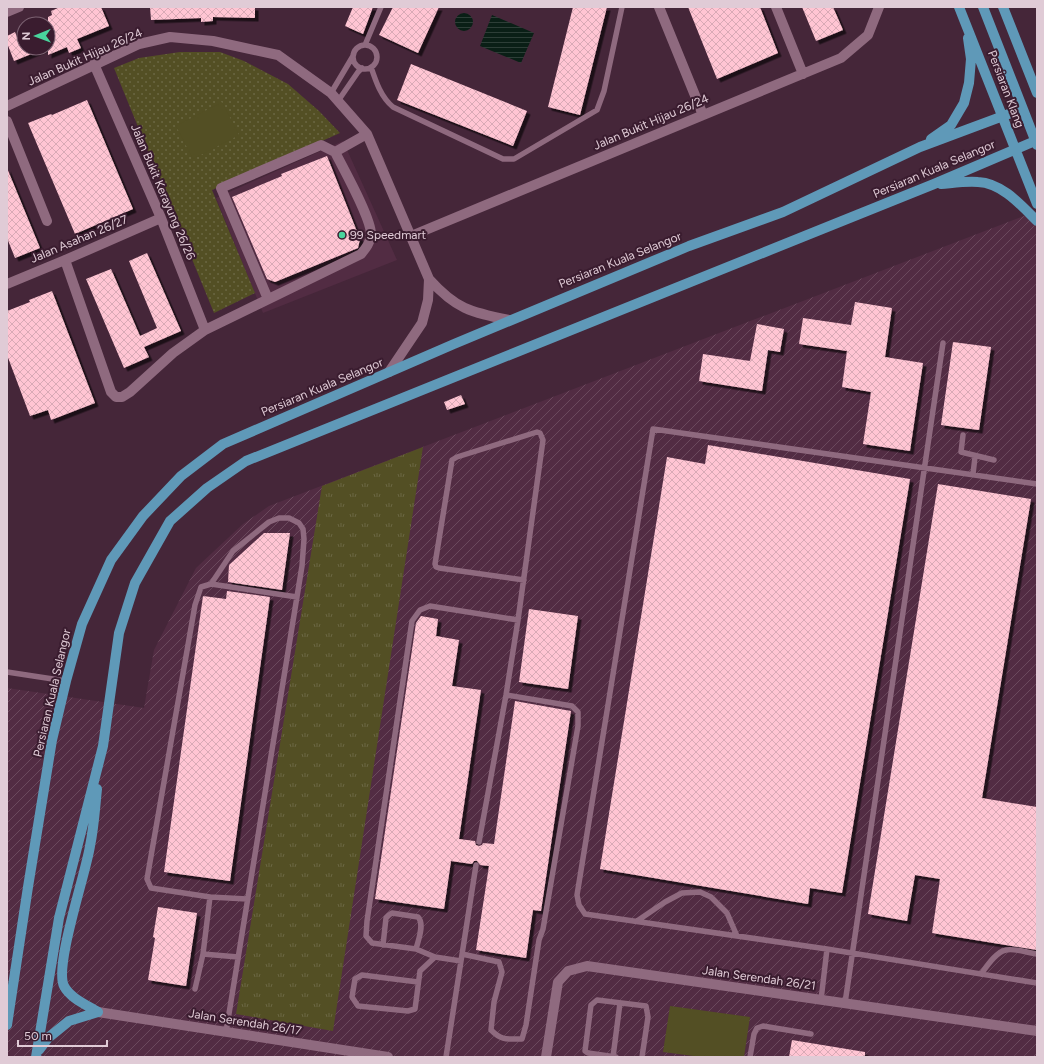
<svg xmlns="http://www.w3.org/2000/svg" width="1044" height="1064" font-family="Figtree,sans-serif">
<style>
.built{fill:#522c43}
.industrial{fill:url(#industrial-furrows)}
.grass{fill:url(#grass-tufts)}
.park{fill:url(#park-dots)}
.garden{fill:#534f24}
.water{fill:url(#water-rules)}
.building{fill:url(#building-cross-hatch);filter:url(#shadow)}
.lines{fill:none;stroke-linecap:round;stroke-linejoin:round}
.service{stroke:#8f6a7f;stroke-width:5.5}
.minor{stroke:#8f6a7f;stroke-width:10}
.primary{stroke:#5f99b8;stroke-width:10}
.poi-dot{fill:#49d49d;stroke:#3a1c2f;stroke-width:1.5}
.labels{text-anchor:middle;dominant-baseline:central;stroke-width:4;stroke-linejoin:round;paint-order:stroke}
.street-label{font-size:12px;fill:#e0cbd6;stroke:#3a1c2f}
.poi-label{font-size:12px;fill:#e0cbd6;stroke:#3a1c2f;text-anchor:start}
</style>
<defs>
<pattern id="industrial-furrows" width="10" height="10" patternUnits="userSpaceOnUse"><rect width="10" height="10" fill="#522c43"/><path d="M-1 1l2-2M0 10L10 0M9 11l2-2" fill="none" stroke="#6b495d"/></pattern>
<pattern id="grass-tufts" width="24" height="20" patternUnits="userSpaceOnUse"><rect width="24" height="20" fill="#534f24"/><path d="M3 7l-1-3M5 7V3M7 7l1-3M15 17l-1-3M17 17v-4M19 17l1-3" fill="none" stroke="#6b6743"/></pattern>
<pattern id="park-dots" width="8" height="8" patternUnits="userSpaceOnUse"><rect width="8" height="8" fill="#534f24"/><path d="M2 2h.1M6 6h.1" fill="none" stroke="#6b6743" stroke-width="1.8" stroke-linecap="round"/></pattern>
<pattern id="water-rules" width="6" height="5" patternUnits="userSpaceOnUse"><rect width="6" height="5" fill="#0a1f16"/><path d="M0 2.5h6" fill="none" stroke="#2d3e37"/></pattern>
<pattern id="building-cross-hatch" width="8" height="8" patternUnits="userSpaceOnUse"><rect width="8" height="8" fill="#ffc5d3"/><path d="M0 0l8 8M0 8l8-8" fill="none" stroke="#d9aab6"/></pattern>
<filter id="shadow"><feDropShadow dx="3.5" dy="3.5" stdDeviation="0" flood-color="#0009"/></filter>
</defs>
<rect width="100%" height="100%" fill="#452639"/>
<!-- built -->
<path class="built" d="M343,141L397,260L263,313L216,198Z"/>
<!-- industrial -->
<path class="industrial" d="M1037,211V1057H7V688L144,708L154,650L196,568L243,524L269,506Z"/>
<!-- grass -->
<path class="grass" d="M423,447L333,1031L236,1014L322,486Z"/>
<!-- park -->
<path class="park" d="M180,52H220L244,61L288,84L319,111L340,133L212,190L255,293L214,313L114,68L139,58Z"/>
<!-- garden -->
<path class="garden" d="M222,102L239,135L193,159L176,126Z
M670,1006L750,1017L744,1057H701L663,1052Z"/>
<!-- water -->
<path class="water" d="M455 22a9 9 0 1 1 18 0a9 9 0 1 1-18 0Z
M492,15L534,33L521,63L480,46Z"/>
<!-- building -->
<path class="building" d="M60,7H101L109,26L77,39L81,48L69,53L67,47L48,55V17L52,15L51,11Z
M150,7H255V18L213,17V21L201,22V18L151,20Z
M353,7H373L363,34L345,26Z
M393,7H439L418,53L379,35Z
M573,7H607L580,115L548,107Z
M688,7H760L778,53L717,79Z
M802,7H833L843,30L816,41Z
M15,32L17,37L24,34V48H46L14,61L7,43V36Z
M411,64L527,111L513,146L397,100Z
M87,100L133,209L75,234L28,123L51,114L52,115Z
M327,156L360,239L358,248L275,282L267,279L232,197L282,176L281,174Z
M7,168L40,248L15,258L7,238Z
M147,253L181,331L144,347L149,357L124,368L86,279L111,269L140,336L157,328L129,261Z
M52,291L95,403L51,420L48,410L30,416L7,355V311L30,302L29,300Z
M855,302L892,308L885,357L923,363L910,451L863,444L871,392L842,387L847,351L799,344L803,318L851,325Z
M757,324L784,329L780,352L768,350L762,391L699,381L703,354L750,361Z
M953,342L991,347L979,430L941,425Z
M461,395L465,404L447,410L444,402Z
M708,445L910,479L842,893L810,888L808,904L600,869L667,457L705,464Z
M938,484L1031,499L982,798L1037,807V950L932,933L940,879L915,875L907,921L868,914Z
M264,533H290L282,590L228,582L229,565Z
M227,591L270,597L230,881L164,872L203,596L226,599Z
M529,609L578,616L568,689L519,682Z
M421,616L438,619L436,636L459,640L452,686L481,690L459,839L475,841L476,845L479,846L482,845L483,843L494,844L515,701L571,711L541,911L533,910L526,958L476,950L489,866L480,865L477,861H474L472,864L451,861L444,909L375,899L416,623Z
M158,907L197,913L186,986L148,980L155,938L153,937Z
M792,1040L865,1052V1057H789Z"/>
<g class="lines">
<!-- service -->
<path class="service" d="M365,45L381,7
M353 57a12 12 0 1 1 24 0a12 12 0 1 1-24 0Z
M371,67C376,82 381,97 393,107L503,159H514L597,110L604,91L622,7
M331,93L353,56
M338,101L358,72L362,68
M963,435L961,452L994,460
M973,474L975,457
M1037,484L653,429L577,895L579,905L585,914L827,949L1037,983
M211,584L233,551L269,522L279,518H289L299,523L303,529L304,539L302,566L226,1032
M518,620L543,440L540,433L537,432L457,457L452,460L435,564L436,567L439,568L524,580
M7,672L66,681
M210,897L151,888L147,879L195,605L201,587L211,584L297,597
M637,921L665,902L682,893L700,892L711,897L727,913L737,936
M383,945L386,918L389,915L392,913L418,917C425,924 418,941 416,949
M462,954L499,962L502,972L494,1002L491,1030C502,1041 507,1039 522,1039L526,1025L539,940L543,929L578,726V712L572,706L506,695
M238,957L203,954L210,897L247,899
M435,957L416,949L372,943L366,936L367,921L412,621L420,610L430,606L518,620L506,695L479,842
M981,974C987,966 996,952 1006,950C1015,948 1028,953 1037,954
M418,982L362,975L355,979L352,997L358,1006L408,1011L415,1009L420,971L435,957L461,961
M195,989L203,954
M821,1000L827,949
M845,1003L943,343
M446,1057L476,865
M613,1057L620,1003
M616,1057L588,1053L585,1051L591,1005L597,1000L646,1006L648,1017L642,1057
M750,1057L754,1034L757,1028L763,1026L811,1034"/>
<!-- minor -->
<path class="minor" d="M659,7L703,115
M776,7L803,74
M7,12L19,7
M94,64L161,218L205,330
M7,106L139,44L170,37L213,41L278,55L331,93L367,134L429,279C456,309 470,312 509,320
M7,121L47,221
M335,152L367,134
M411,236L841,58L868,35L879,7
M65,260L111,392L116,397H122L130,392L173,353L205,330L361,254C366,248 370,243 371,235C372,219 343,168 335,152
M7,284L65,260L161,218
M268,299L221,188L321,145L335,152
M389,372L422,323L428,300L429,279
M98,1012L388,1057
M546,1057L558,982L568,971L587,966L1037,1031"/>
<!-- primary -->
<path class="primary" d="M959,7L1037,204
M983,7L1037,145
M1003,7L1037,93
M931,139L951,125L964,103L969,83L971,59L968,38
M941,184C953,183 966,181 978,182C1002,183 1021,205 1037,221
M97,789C95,808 94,827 90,846C86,873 54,966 64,986C70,998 87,1005 98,1012
M7,1025L28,887L52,740L66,681L82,624L111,560L143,516L181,476L223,444L454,344L689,246L783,212L920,147L1022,109
M39,1050L48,1038L69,1021L98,1012
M36,1057L59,918L103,746L119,633L135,583L170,521L207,488L246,461L934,184L1035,141"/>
</g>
<!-- markers -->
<circle class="poi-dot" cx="342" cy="235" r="4"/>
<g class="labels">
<!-- street labels -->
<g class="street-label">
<text transform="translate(85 57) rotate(-24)">Jalan Bukit Hijau 26/24</text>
<text transform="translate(1006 89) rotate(69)">Persiaran Klang</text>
<text transform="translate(651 122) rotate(-23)">Jalan Bukit Hijau 26/24</text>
<text transform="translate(934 169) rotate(-23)">Persiaran Kuala Selangor</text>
<text transform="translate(163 192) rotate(67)">Jalan Bukit Kerayung 26/26</text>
<text transform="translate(79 239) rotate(-23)">Jalan Asahan 26/27</text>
<text transform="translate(620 260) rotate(-22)">Persiaran Kuala Selangor</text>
<text transform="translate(322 387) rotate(-23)">Persiaran Kuala Selangor</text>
<text transform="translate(52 693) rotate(-77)">Persiaran Kuala Selangor</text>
<text transform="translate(759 978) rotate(8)">Jalan Serendah 26/21</text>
<text transform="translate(245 1022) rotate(9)">Jalan Serendah 26/17</text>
</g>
<!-- poi labels -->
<g class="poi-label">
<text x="350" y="235">99 Speedmart</text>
</g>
</g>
<!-- border -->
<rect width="1044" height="1064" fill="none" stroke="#e0cbd6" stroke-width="16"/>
<!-- north arrow -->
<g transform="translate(36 36) rotate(269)"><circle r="19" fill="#3a1c2f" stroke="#7c6272"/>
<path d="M0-3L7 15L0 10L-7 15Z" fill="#49d49d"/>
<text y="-6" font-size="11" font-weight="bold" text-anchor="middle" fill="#e0cbd6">N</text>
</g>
<!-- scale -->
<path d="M18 1040v6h89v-6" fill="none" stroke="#e0cbd6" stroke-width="2"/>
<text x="24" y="1040" font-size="12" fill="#e0cbd6" stroke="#3a1c2f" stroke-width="3" paint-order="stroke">50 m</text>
</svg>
